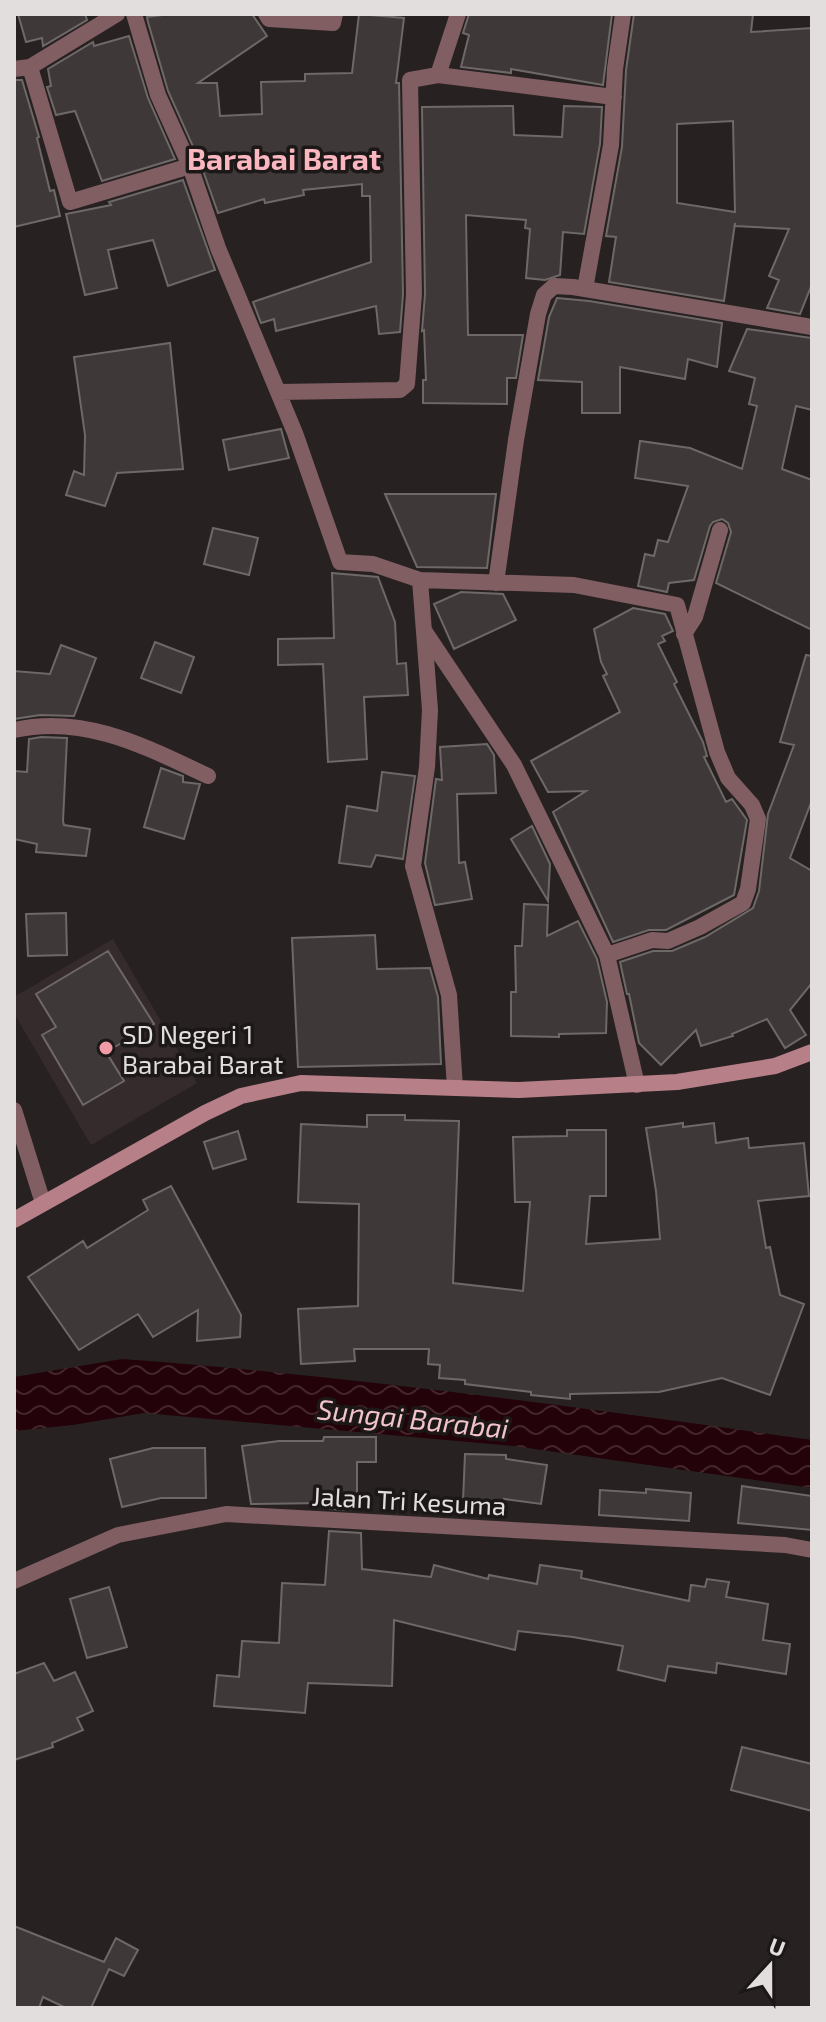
<svg xmlns="http://www.w3.org/2000/svg" width="826" height="2022" font-family="'Exo 2',sans-serif">
<style>
.built{fill:#362b2c}
.water{fill:url(#water-waves)}
.building{fill:#3e3838;stroke:#6e6868;stroke-width:2;fill-rule:evenodd}
.lines{fill:none;stroke-linecap:round;stroke-linejoin:round}
.minor{stroke:#815e62;stroke-width:16}
.secondary{stroke:#b77f87;stroke-width:16}
.poi-dot{fill:#f39aa7;stroke:#1d1818;stroke-width:3}
.labels{text-anchor:middle;dominant-baseline:central;stroke-width:7;stroke-linejoin:round;paint-order:stroke}
.poi-label{font-size:26px;fill:#e2dede;stroke:#1d1818;text-anchor:start}
.street-label{font-size:26px;fill:#e2dede;stroke:#1d1818}
.water-label{font-size:28px;font-style:italic;fill:#f2c3c9;stroke:#1d1818}
.quarter-label{font-size:30px;font-weight:bold;fill:#fbb7c0;stroke:#1d1818}
</style>
<defs>
<pattern id="water-waves" width="16" height="10" patternUnits="userSpaceOnUse" patternTransform="scale(2)"><rect width="16" height="10" fill="#230209"/><path d="M0 5q4-4 8 0t8 0" fill="none" stroke="#43262c"/></pattern>
</defs>
<rect width="100%" height="100%" fill="#272122"/>
<!-- built -->
<path class="built" d="M113,939L197,1083L91,1145L14,1013V997Z"/>
<!-- water -->
<path class="water" d="M122,1359C354,1376 583,1408 812,1440V1488L513,1446L144,1413L73,1425L14,1431V1377Z"/>
<!-- building -->
<path class="building" d="M18,14H85L87,20L43,46L42,38L26,42Z
M170,14H252L267,36L198,83H217L220,116L262,114L261,82L305,81V74L352,73L359,14L404,18L396,83H399L403,294L400,332L379,334L376,306L276,331L274,319L261,323L253,302L371,262L370,196H362V184L303,190L304,195L265,203L264,199L218,213L200,162L168,91L148,22L147,17Z
M469,14H612L603,85L511,69V73L461,67L469,35L463,33Z
M634,14H753L751,32L812,28V284L800,314L767,308L779,280L769,276L789,229L735,226V223L724,301L609,282L616,237L606,236L622,147L626,70ZM733,121L735,212L677,203V124Z
M129,36L148,98L175,159L102,181L75,111L56,115L47,87L51,86L48,69L93,42L94,46Z
M14,80H22L39,137L37,138L50,191L54,190L60,216L14,227Z
M513,106L514,135L562,137L564,106L602,107L600,144L584,234L563,232L560,275L545,280L526,278L530,229L525,228L526,220L466,215L468,335H523L516,378H507V404L423,403V380H426L424,330L422,331L425,294L422,107Z
M183,180L215,270L168,286L153,240L108,250L117,288L85,295L66,214L111,205L109,202Z
M557,298L589,301L722,323L717,367L688,359L685,379L620,367V413H582V382L538,380L549,317Z
M747,329L812,338V410L796,406L782,469L812,480V630L716,583L731,532L728,523L722,519L713,522L710,526L694,580L669,583L667,592L638,586L645,554L654,556L658,540L668,542L688,486L635,478L640,441L690,448L742,469L757,406L749,404L755,378L729,371Z
M170,343L183,469L117,473L105,506L66,495L74,471L84,475L85,435L74,357Z
M281,429L289,458L229,470L223,440Z
M385,494H496L487,568L417,567Z
M213,528L258,538L249,575L204,564Z
M332,573L378,577L395,622L397,664L406,663L408,695L364,697L367,759L328,762L323,664L278,665V639L334,638Z
M461,592L503,594L516,620L454,649L434,604Z
M633,608L665,614L673,631L662,636L665,641L658,644L677,682L674,684L703,742L707,756L704,757L726,802L732,799L747,820L734,895L666,930H649L613,942L553,812L586,791L548,792L531,761L620,712L603,676L607,674L601,662L594,629Z
M155,642L194,657L181,693L141,678Z
M61,645L96,658L74,716L40,715L14,719V671L50,674Z
M806,655L812,656V800L790,858L812,871V983L790,1010L806,1035L785,1048L767,1019L732,1034L733,1036L701,1046L696,1030L661,1065L639,1043L629,994H627L620,962L653,951H672L705,937L753,908L759,891L768,814L794,745L780,742Z
M41,737L67,738L63,821L64,825L90,829L86,856L36,852L37,844L14,839V771L27,772L29,739Z
M487,744L494,755L496,793L457,794L459,863L465,862L472,899L435,905L425,863L436,779L442,780L440,747Z
M161,768L183,776V782L200,784L184,839L144,827Z
M382,772L415,776L403,859L376,855L371,867L339,863L347,806L377,811Z
M532,826L550,864L548,901L511,839Z
M524,904L548,905L547,936L578,921L597,959L607,1002L606,1033L559,1034V1037L511,1036V992H516L515,946H522Z
M66,913L67,955L28,956L26,914Z
M375,935L377,969L430,968L438,997L441,1064L298,1067L292,938Z
M108,951L154,1024L106,1052L124,1081L83,1105L42,1035L56,1027L36,994Z
M367,1115H405V1120L459,1121L453,1283L523,1291L530,1202H515L513,1137L567,1136V1130H606V1196H590L586,1244L660,1239L656,1191L646,1128L683,1123V1127L714,1123L716,1143L748,1138L749,1148L804,1143L809,1196L758,1201L766,1248L770,1247L780,1295L804,1304L770,1395L722,1378L659,1392L570,1394V1399L531,1395V1392L465,1384V1380L439,1378L440,1365L428,1364L429,1349H354L355,1361L301,1364L298,1309L358,1306L359,1204L298,1202L301,1124L367,1127Z
M238,1131L246,1159L213,1169L204,1142Z
M171,1186L241,1315L240,1337L197,1341L198,1310L153,1337L138,1314L79,1350L28,1277L83,1241L87,1248L148,1210L143,1200Z
M324,1437H376V1462H357V1510L330,1509V1505L323,1503L251,1504L242,1446L279,1441H323Z
M153,1448H205L206,1498H161L122,1507L110,1459Z
M465,1454L506,1455V1459L547,1465L541,1504L504,1499V1504L463,1501Z
M742,1486L812,1496V1530L738,1523Z
M646,1489L691,1493L689,1521L599,1515L600,1490L646,1493Z
M329,1531L361,1533L362,1569L431,1577L434,1565L488,1579L489,1575L537,1584L540,1565L582,1571L581,1578L689,1601L691,1585L705,1587L707,1579L729,1582L726,1597L768,1604L763,1640L790,1644L786,1674L717,1663L716,1673L668,1666L665,1681L618,1670L623,1646L573,1637L518,1631L515,1650L394,1620L392,1686L308,1683L305,1713L214,1706L217,1675L239,1677L242,1641L279,1643L282,1583L325,1585Z
M109,1587L127,1647L87,1658L70,1599Z
M44,1663L54,1681L75,1672L93,1711L77,1718L83,1730L52,1743L53,1747L14,1760V1674Z
M742,1747L812,1764V1811L731,1790Z
M14,1926L104,1962L116,1938L138,1950L124,1976L109,1969L91,2008H66L43,1997L39,2008H14Z"/>
<g class="lines">
<!-- minor -->
<path class="minor" d="M134,14L158,95L190,166L218,248L295,433L340,562L373,564L420,580
M266,14L269,19L333,23L335,14
M30,67L70,202L190,166
M14,69L30,67L117,14
M438,75L614,97
M585,289L611,145L615,69L623,14
M279,392L400,390L407,384L414,294L410,80L438,75L458,14
M496,583L516,440L538,314L544,295L554,286L573,287L812,327
M425,632L514,765L607,955L637,1085
M684,634L695,617L720,530
M14,730C85,714 146,747 208,776
M455,1088L449,995L413,866L427,767L430,710L420,580L574,585L677,605L717,752L728,778L752,805L758,819L748,889L743,903L700,927L668,941L652,940L607,955
M14,1110L43,1203
M14,1581L118,1535L226,1514L785,1545L812,1550"/>
<!-- secondary -->
<path class="secondary" d="M14,1220L205,1113L241,1096L301,1083L519,1090L677,1082L775,1066L812,1052"/>
</g>
<!-- markers -->
<circle class="poi-dot" cx="106" cy="1048" r="8"/>
<g class="labels">
<!-- poi labels -->
<g class="poi-label">
<text x="122" y="1033">SD Negeri 1<tspan x="122" dy="30">Barabai Barat</tspan></text>
</g>
<!-- street labels -->
<g class="street-label">
<text transform="translate(409 1500) rotate(3)">Jalan Tri Kesuma</text>
</g>
<!-- water labels -->
<g class="water-label">
<text transform="translate(413 1418) rotate(6)">Sungai Barabai</text>
</g>
<!-- quarter labels -->
<g class="quarter-label">
<text x="284" y="158">Barabai Barat</text>
</g>
</g>
<!-- border -->
<rect width="826" height="2022" fill="none" stroke="#e2dede" stroke-width="32"/>
<!-- north arrow -->
<g transform="translate(770 1966) rotate(21)" stroke="#1d1818" stroke-width="6" paint-order="stroke">
<path d="M0-6L14 30L0 20L-14 30Z" fill="#e2dede"/>
<text y="-12" font-size="22" font-weight="bold" text-anchor="middle" fill="#e2dede">U</text>
</g>
</svg>
